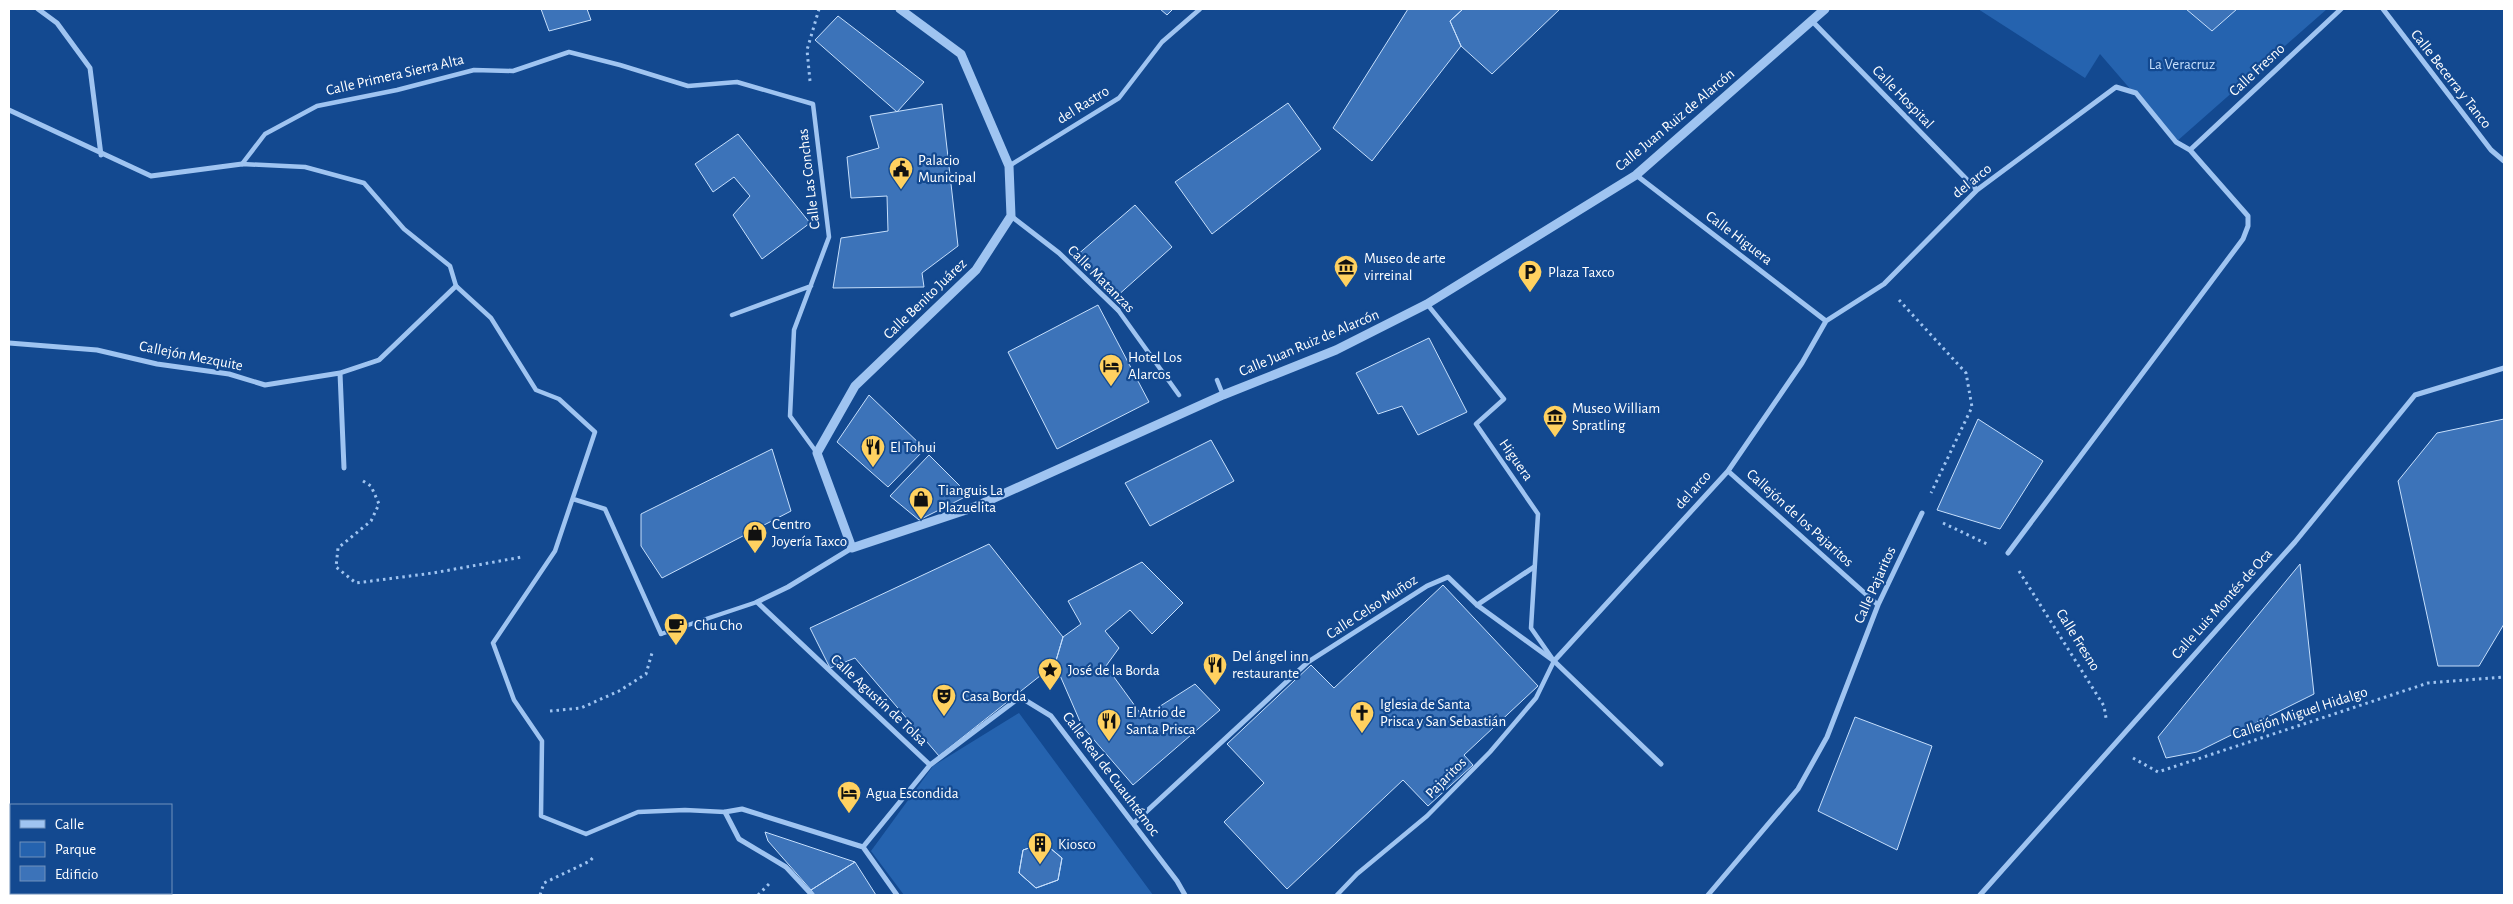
<svg xmlns="http://www.w3.org/2000/svg" width="2513" height="904" font-family="'Alegreya Sans',sans-serif">
<style>
.green{fill:#2563af}
.building{fill:#3c73b9;stroke:#c6dffc}
.lines{fill:none;stroke-linecap:round;stroke-linejoin:round}
.path{stroke:#9fc4f1;stroke-width:3;stroke-dasharray:2.5 4;stroke-linecap:butt}
.service{stroke:#9fc4f1;stroke-width:4}
.pedestrian{stroke:#9fc4f1;stroke-width:4.5}
.minor{stroke:#9fc4f1;stroke-width:5}
.tertiary{stroke:#9fc4f1;stroke-width:9}
.labels{text-anchor:middle;dominant-baseline:central;stroke-width:4.5;stroke-linejoin:round;paint-order:stroke}
.park-label{font-size:15px;fill:#c6dffc;stroke:#134990}
.street-label{font-size:15px;fill:#fff;stroke:#134990}
.poi-label{font-size:15px;fill:#fff;stroke:#134990;text-anchor:start}
</style>
<rect width="100%" height="100%" fill="#134990"/>
<!-- green -->
<path class="green" d="M1978,9H2327L2176,142L2100,54L2085,78Z
M1019,713L1153,895H904L871,851L933,766Z"/>
<!-- building -->
<path class="building" d="M541,9H587L591,20L549,31Z
M1160,9H1173L1167,15Z
M1408,9H1463L1450,21L1461,46L1372,161L1333,128Z
M1463,9H1560L1492,74L1461,46L1450,21Z
M2186,9H2237L2212,31Z
M838,16L924,82L897,112L815,40Z
M1288,103L1321,149L1212,234L1175,182Z
M942,104L958,246L922,273L924,287L833,288L841,238L888,231L887,196L851,198L847,157L879,148L870,116Z
M738,134L810,223L762,259L733,215L750,196L734,177L713,192L695,164Z
M1135,205L1172,247L1116,297L1076,256Z
M1098,305L1149,402L1057,449L1008,352Z
M1429,338L1467,412L1418,435L1402,406L1378,414L1356,373Z
M869,395L925,449L888,487L837,442Z
M1978,419L2043,461L2000,529L1937,510Z
M2504,419V624L2479,666H2438L2398,481L2437,433Z
M1211,440L1234,481L1150,526L1125,483Z
M772,449L791,511L662,578L641,546V514Z
M929,455L969,495L919,520L890,496Z
M989,544L1063,637L1055,664L939,756L855,658L830,668L810,628Z
M1142,562L1183,603L1152,634L1130,610L1105,631L1119,648L1106,666L1143,717L1195,684L1220,710L1133,785L1082,726L1055,664L1063,637L1081,624L1068,601Z
M2300,564L2314,694L2197,752L2166,758L2158,737Z
M1443,585L1538,686L1464,755L1473,765L1428,806L1403,780L1287,889L1224,822L1264,783L1227,744L1311,665L1334,688Z
M1855,717L1932,746L1897,850L1818,811Z
M765,832L855,862L811,890L768,841Z
M1044,843L1062,858L1058,880L1036,888L1019,873L1023,850Z
M1044,843L1062,858L1058,880L1036,888L1019,873L1023,850Z
M855,862L876,895H815L811,890Z"/>
<g class="lines">
<!-- path -->
<path class="path" d="M810,81L807,50L819,9
M1899,300L1966,373L1972,407L1931,493
M363,481L371,486L379,504L371,521L338,548L336,567L356,583L433,573L522,557
M1943,523L1987,544
M2019,571L2104,706L2106,718
M550,711L581,708L619,691L646,674L652,653
M2133,758L2158,772L2428,683L2504,677
M540,895L544,883L590,861L595,855
M758,895L770,883"/>
<!-- service -->
<path class="service" d="M661,634L757,602"/>
<!-- pedestrian -->
<path class="pedestrian" d="M242,164L305,167L364,183L404,229L450,266L456,286L491,318L536,390L559,399L595,432L555,551L493,643L514,700L542,741L541,816L586,834L638,812L685,810L725,812
M242,164L265,134L317,106L397,90L474,70L513,71L569,52L620,65L688,86L737,82L813,104L829,237L794,330L790,416L817,453
M1009,166L1119,98L1162,42L1200,9
M1118,310L1179,395
M732,315L811,286
M1217,380L1223,395
M573,499L605,509L661,634
M1337,895L1357,874L1427,816L1490,752L1536,698L1554,661L1531,628L1538,514L1476,424L1504,399L1427,304"/>
<!-- minor -->
<path class="minor" d="M38,9L57,23L90,68L101,155
M2383,9L2491,150L2504,161
M1812,21L1977,190
M9,110L151,176L242,164
M2190,150L2341,9
M1636,175L1826,321
M1011,216L1059,253L1118,310
M9,343L97,350L157,364L229,374L265,385L340,373L379,360L456,286
M340,373L344,468
M1728,471L1878,605
M852,548L788,587L757,602L930,765
M1477,605L1534,567
M1554,661L1728,471L1802,363L1826,321L1884,284L1977,190L2116,87L2136,93L2176,142L2190,150L2248,216V226L2243,239L2008,553
M1134,823L1308,662L1427,586L1448,577L1477,605L1554,661L1661,764
M863,847L930,765L1020,697L1051,716L1177,881L1185,895
M863,847L897,895
M9,871L11,873
M52,893L56,895
M812,895L786,867L739,839L725,812L742,809L863,847
M1708,895L1798,789L1827,737L1878,605L1922,513
M1980,895L2295,542L2415,395L2504,368"/>
<!-- tertiary -->
<path class="tertiary" d="M900,9L961,54L1009,166L1011,216L976,270L855,386L817,453L852,548L972,508L1223,395L1336,350L1427,304L1636,175L1825,9"/>
</g>
<!-- icons -->
<defs>
<symbol id="civic-pin" viewBox="-11 -11 22 30"><path d="M0 17L-7.5 6A9.5 9.5 0 1 1 7.5 6Z" fill="#ffd160" stroke="#134990"/><path d="M-.6-6.5H3V-4.5H.6V-3L4-1V1h2V6H-6V1h2V-1L-.6-3ZM-1.2 2.5V6h2.4V2.5Z" fill="#111"/></symbol>
<symbol id="museum-pin" viewBox="-11 -11 22 30"><path d="M0 17L-7.5 6A9.5 9.5 0 1 1 7.5 6Z" fill="#ffd160" stroke="#134990"/><path d="M0-6L6-3V-2H-6V-3ZM-5-1h2V3h-2ZM-1-1h2V3h-2ZM3-1h2V3H3ZM-6 4H6V6H-6Z" fill="#111"/></symbol>
<symbol id="parking-pin" viewBox="-11 -11 22 30"><path d="M0 17L-7.5 6A9.5 9.5 0 1 1 7.5 6Z" fill="#ffd160" stroke="#134990"/><path d="M-3.5-5.5H1a3.5 3.5 0 0 1 0 7H-1V5.5H-3.5ZM-1-3.4V-.6H.8a1.4 1.4 0 0 0 0-2.8Z" fill="#111"/></symbol>
<symbol id="hotel-pin" viewBox="-11 -11 22 30"><path d="M0 17L-7.5 6A9.5 9.5 0 1 1 7.5 6Z" fill="#ffd160" stroke="#134990"/><path d="M-6-4.5h1.5V1H6V5H4.5V3h-9V5H-6ZM-4 0a1.8 1.8 0 1 1 3.6 0ZM.5 0V-2.5h3Q6-2.5 6 0Z" fill="#111"/></symbol>
<symbol id="restaurant-pin" viewBox="-11 -11 22 30"><path d="M0 17L-7.5 6A9.5 9.5 0 1 1 7.5 6Z" fill="#ffd160" stroke="#134990"/><path d="M-5-6h1v4h1v-4h1v4h1v-4h1v5L-1.5 .5V6h-2V.5L-5-1ZM5-6V6H3V1.5H1.5Q1.5-4 5-6Z" fill="#111"/></symbol>
<symbol id="shop-pin" viewBox="-11 -11 22 30"><path d="M0 17L-7.5 6A9.5 9.5 0 1 1 7.5 6Z" fill="#ffd160" stroke="#134990"/><path d="M-5-2.5h2.3a2.7 3.5 0 0 1 5.4 0H5L5.5 6h-11ZM-1.5-2.5h3a1.5 2.3 0 0 0-3 0Z" fill="#111"/></symbol>
<symbol id="cafe-pin" viewBox="-11 -11 22 30"><path d="M0 17L-7.5 6A9.5 9.5 0 1 1 7.5 6Z" fill="#ffd160" stroke="#134990"/><path d="M-5.5-4.5H6V0H3Q3 3.5 0 3.5H-2.5Q-5.5 3.5-5.5 0ZM3-3.2v2h1.7v-2ZM-6 4.5H4V6H-6Z" fill="#111"/></symbol>
<symbol id="sight-pin" viewBox="-11 -11 22 30"><path d="M0 17L-7.5 6A9.5 9.5 0 1 1 7.5 6Z" fill="#ffd160" stroke="#134990"/><path d="M0-6L1.8-2.2L6-1.7L2.9 1.2L3.7 5.4L0 3.3L-3.7 5.4L-2.9 1.2L-6-1.7L-1.8-2.2Z" fill="#111"/></symbol>
<symbol id="theatre-pin" viewBox="-11 -11 22 30"><path d="M0 17L-7.5 6A9.5 9.5 0 1 1 7.5 6Z" fill="#ffd160" stroke="#134990"/><path d="M-5-5.5Q0-4 5-5.5V0Q5 5 0 6Q-5 5-5 0ZM-3.3-2.5H-1v1.5H-3.3ZM1-2.5H3.3v1.5H1ZM-2.8 1Q0 5.5 2.8 1Z" fill="#111"/></symbol>
<symbol id="church-pin" viewBox="-11 -11 22 30"><path d="M0 17L-7.5 6A9.5 9.5 0 1 1 7.5 6Z" fill="#ffd160" stroke="#134990"/><path d="M-1.2-6h2.4v3.5h3.3v2.4h-3.3V6h-2.4V-.1h-3.3v-2.4h3.3Z" fill="#111"/></symbol>
<symbol id="building-pin" viewBox="-11 -11 22 30"><path d="M0 17L-7.5 6A9.5 9.5 0 1 1 7.5 6Z" fill="#ffd160" stroke="#134990"/><path d="M-4-6H4V6H1V3H-1V6H-4ZM-2.5-4.3h1.7v1.8h-1.7ZM.8-4.3h1.7v1.8H.8ZM-2.5-1h1.7V.8h-1.7ZM.8-1h1.7V.8H.8Z" fill="#111"/></symbol>
</defs>
<g fill-rule="evenodd">
<use href="#civic-pin" x="887" y="155" width="28" height="38"/>
<use href="#museum-pin" x="1332" y="253" width="28" height="38"/>
<use href="#parking-pin" x="1516" y="258" width="28" height="38"/>
<use href="#hotel-pin" x="1097" y="352" width="28" height="38"/>
<use href="#museum-pin" x="1541" y="403" width="28" height="38"/>
<use href="#restaurant-pin" x="859" y="433" width="28" height="38"/>
<use href="#shop-pin" x="907" y="485" width="28" height="38"/>
<use href="#shop-pin" x="741" y="519" width="28" height="38"/>
<use href="#cafe-pin" x="662" y="611" width="28" height="38"/>
<use href="#restaurant-pin" x="1201" y="651" width="28" height="38"/>
<use href="#sight-pin" x="1036" y="656" width="28" height="38"/>
<use href="#theatre-pin" x="930" y="682" width="28" height="38"/>
<use href="#church-pin" x="1348" y="699" width="28" height="38"/>
<use href="#restaurant-pin" x="1095" y="707" width="28" height="38"/>
<use href="#hotel-pin" x="835" y="779" width="28" height="38"/>
<use href="#building-pin" x="1026" y="830" width="28" height="38"/>
</g>
<g class="labels">
<!-- park labels -->
<g class="park-label">
<text x="2182" y="64">La Veracruz</text>
</g>
<!-- street labels -->
<g class="street-label">
<text transform="translate(2257 70) rotate(-43)">Calle Fresno</text>
<text transform="translate(395 75) rotate(-13)">Calle Primera Sierra Alta</text>
<text transform="translate(2451 79) rotate(52)">Calle Becerra y Tanco</text>
<text transform="translate(1903 97) rotate(46)">Calle Hospital</text>
<text transform="translate(1083 105) rotate(-32)">del Rastro</text>
<text transform="translate(1675 120) rotate(-40)">Calle Juan Ruiz de Alarcón</text>
<text transform="translate(809 179) rotate(-97)">Calle Las Conchas</text>
<text transform="translate(1972 181) rotate(-39)">del arco</text>
<text transform="translate(1739 238) rotate(37)">Calle Higuera</text>
<text transform="translate(1101 279) rotate(45)">Calle Matanzas</text>
<text transform="translate(925 299) rotate(-44)">Calle Benito Juárez</text>
<text transform="translate(1309 343) rotate(-23)">Calle Juan Ruiz de Alarcón</text>
<text transform="translate(191 356) rotate(11)">Callejón Mezquite</text>
<text transform="translate(1516 460) rotate(55)">Higuera</text>
<text transform="translate(1693 490) rotate(-48)">del arco</text>
<text transform="translate(1800 518) rotate(42)">Callejón de los Pajaritos</text>
<text transform="translate(1875 585) rotate(-66)">Calle Pajaritos</text>
<text transform="translate(2222 604) rotate(-48)">Calle Luis Montés de Oca</text>
<text transform="translate(1372 607) rotate(-33)">Calle Celso Muñoz</text>
<text transform="translate(2078 640) rotate(58)">Calle Fresno</text>
<text transform="translate(879 700) rotate(43)">Calle Agustín de Tolsa</text>
<text transform="translate(2300 713) rotate(-18)">Callejón Miguel Hidalgo</text>
<text transform="translate(1111 774) rotate(53)">Calle Real de Cuauhtémoc</text>
<text transform="translate(1446 778) rotate(-45)">Pajaritos</text>
</g>
<!-- poi labels -->
<g class="poi-label">
<text x="918" y="160">Palacio<tspan x="918" dy="17">Municipal</tspan></text>
<text x="1364" y="258">Museo de arte<tspan x="1364" dy="17">virreinal</tspan></text>
<text x="1548" y="272">Plaza Taxco</text>
<text x="1128" y="357">Hotel Los<tspan x="1128" dy="17">Alarcos</tspan></text>
<text x="1572" y="408">Museo William<tspan x="1572" dy="17">Spratling</tspan></text>
<text x="890" y="447">El Tohui</text>
<text x="938" y="490">Tianguis La<tspan x="938" dy="17">Plazuelita</tspan></text>
<text x="772" y="524">Centro<tspan x="772" dy="17">Joyería Taxco</tspan></text>
<text x="694" y="625">Chu Cho</text>
<text x="1232" y="656">Del ángel inn<tspan x="1232" dy="17">restaurante</tspan></text>
<text x="1068" y="670">José de la Borda</text>
<text x="962" y="696">Casa Borda</text>
<text x="1380" y="704">Iglesia de Santa<tspan x="1380" dy="17">Prisca y San Sebastián</tspan></text>
<text x="1126" y="712">El Atrio de<tspan x="1126" dy="17">Santa Prisca</tspan></text>
<text x="866" y="793">Agua Escondida</text>
<text x="1058" y="844">Kiosco</text>
</g>
</g>
<!-- border -->
<rect width="2513" height="904" fill="none" stroke="#ffffff" stroke-width="20"/>
<!-- legend -->
<rect x="10" y="804" width="162" height="90" fill="#134990" stroke="#7192bc"/>
<rect x="20" y="820" width="25" height="8" fill="#9fc4f1" stroke="#7192bc"/>
<text x="55" y="829" font-size="15" fill="#ffffff">Calle</text>
<rect x="20" y="842" width="25" height="15" fill="#2563af" stroke="#7192bc"/>
<text x="55" y="854" font-size="15" fill="#ffffff">Parque</text>
<rect x="20" y="866" width="25" height="15" fill="#3c73b9" stroke="#7192bc"/>
<text x="55" y="879" font-size="15" fill="#ffffff">Edificio</text>
</svg>
